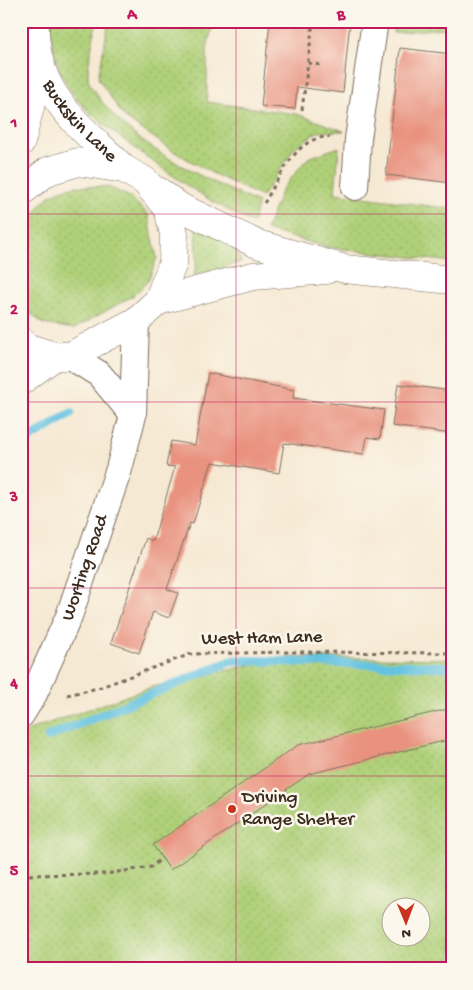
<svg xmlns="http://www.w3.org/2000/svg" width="473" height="990" font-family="'Gochi Hand',sans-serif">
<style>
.grass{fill:url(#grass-dots);stroke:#757d4b;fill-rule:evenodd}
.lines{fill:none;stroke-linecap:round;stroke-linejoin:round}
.stream{stroke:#63c3e1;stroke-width:9}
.building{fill:#e9927f}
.minor-casing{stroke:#7c6d5d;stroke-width:28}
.tertiary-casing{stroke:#7c6d5d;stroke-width:29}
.secondary-casing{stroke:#7c6d5d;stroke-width:29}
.path{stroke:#7c6d5d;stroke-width:3;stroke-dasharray:4 4;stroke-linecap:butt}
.minor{stroke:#fff;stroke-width:26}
.tertiary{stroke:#fff;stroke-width:28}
.secondary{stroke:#fff;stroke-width:28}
.grid{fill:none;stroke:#c2185b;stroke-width:1;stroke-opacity:0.55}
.poi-dot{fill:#c8321e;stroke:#fbf7ec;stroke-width:2}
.labels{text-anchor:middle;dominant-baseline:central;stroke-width:5;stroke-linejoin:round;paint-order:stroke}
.street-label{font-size:19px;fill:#3b2a1e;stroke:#fbf7ec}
.poi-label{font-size:19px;fill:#3b2a1e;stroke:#fbf7ec;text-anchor:start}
.neatline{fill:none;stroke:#c2185b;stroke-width:2}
.grid-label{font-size:16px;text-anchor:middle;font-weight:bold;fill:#c2185b}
</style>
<defs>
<pattern id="grass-dots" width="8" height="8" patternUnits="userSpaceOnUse" patternTransform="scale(1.25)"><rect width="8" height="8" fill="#afd078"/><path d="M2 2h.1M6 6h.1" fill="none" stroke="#97b367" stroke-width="1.8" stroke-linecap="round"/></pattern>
</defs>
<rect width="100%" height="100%" fill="#fbf7ec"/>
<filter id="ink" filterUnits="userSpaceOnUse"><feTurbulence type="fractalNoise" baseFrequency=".02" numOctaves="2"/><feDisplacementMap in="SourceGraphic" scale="10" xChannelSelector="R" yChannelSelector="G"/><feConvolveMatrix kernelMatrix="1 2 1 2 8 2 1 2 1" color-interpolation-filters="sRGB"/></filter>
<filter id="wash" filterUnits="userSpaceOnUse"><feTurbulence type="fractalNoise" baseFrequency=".0096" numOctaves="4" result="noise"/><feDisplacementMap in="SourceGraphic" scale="20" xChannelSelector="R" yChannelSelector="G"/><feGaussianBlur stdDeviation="1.12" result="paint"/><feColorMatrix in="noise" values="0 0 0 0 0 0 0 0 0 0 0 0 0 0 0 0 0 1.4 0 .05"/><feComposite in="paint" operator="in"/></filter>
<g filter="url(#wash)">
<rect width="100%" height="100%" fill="#f6e9d3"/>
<!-- grass -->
<path class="grass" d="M50,21H96C95,36 85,71 89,82C90,86 95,91 97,95C132,147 202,177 258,203L253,223C208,202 168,173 128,143C106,126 80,109 66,83C55,64 52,43 50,21Z
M109,21H214L207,48V102L297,114L344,131L317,132L294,148L262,197L212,173L173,151L124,117L98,78Z
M394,21H452V27L393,33Z
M339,147L335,193L452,209V262L326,247L266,230L282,189L308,158Z
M76,186L109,187L130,197L148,214L157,258L148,281L134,295L74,329L43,324L22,306C18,268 18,212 58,191C63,189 71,187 76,186Z
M196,224C213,233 236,242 241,262L194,276L197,258Z
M286,657L452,659V969H21V736L32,729L152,687ZM390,908H420V938H390Z"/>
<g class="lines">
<!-- stream -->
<path class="stream" d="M21,444L71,413
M48,737L234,660L452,667"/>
</g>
<g id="blocks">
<!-- building -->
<path class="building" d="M270,21H350L343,93L297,87L295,109L261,106Z
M400,48L452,54V183L386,175Z
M208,373L294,390L293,398L384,410L380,439L367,437L364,454L284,443L279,473L212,462L193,524L190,523L167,589L178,593L169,618L153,612L139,653L111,643L146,538L153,541L175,467L166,466L171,441L195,445Z
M398,384L452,391V434L392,426Z
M452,708V739L309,774L170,870L153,845L298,745Z"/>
</g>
</g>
<g filter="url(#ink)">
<use href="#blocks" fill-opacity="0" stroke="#7c6d5d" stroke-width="1"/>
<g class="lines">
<defs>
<g id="minor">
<path d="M355,187L358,139L375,21"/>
<path d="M70,356L99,374L133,415"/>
<path id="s1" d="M21,715L34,694L69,616L119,469L133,415L136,321"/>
</g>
<g id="tertiary">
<path id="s2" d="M35,21C32,92 78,124 124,169"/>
<path d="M21,142L40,68"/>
</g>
<path id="secondary" d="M158,191L180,207L257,244L345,269L452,280
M21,192L48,171L78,162L124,169L145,181L168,209L174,234L173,263L158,301L136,321L70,356H55L26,347L21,341
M158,301L253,276L326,270
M21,381L55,356"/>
</defs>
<!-- minor casing -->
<use href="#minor" class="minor-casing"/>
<!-- tertiary casing -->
<use href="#tertiary" class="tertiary-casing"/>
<!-- secondary casing -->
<use href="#secondary" class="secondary-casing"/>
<!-- path -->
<path class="path" d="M308,63L321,65
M302,110L313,21
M264,203C280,178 296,135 330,137
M67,695L98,688L191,654L288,652L452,653
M21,875L105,874L151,867L162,858"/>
<!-- minor -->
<use href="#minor" class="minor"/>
<!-- tertiary -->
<use href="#tertiary" class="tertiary"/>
<!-- secondary -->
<use href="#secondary" class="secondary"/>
</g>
</g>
<!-- grid -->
<path class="grid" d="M236,21V969M21,214H452M21,402H452M21,588H452M21,776H452"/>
<!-- markers -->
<circle class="poi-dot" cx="232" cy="809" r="5"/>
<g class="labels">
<!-- street labels -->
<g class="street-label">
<text stroke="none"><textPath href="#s2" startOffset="114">Buckskin Lane</textPath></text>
<text stroke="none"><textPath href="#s1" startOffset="161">Worting Road</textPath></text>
<text transform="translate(262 639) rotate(-1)">West Ham Lane</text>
</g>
<!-- poi labels -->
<g class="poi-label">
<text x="242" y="798">Driving<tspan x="242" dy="22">Range Shelter</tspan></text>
</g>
</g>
<!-- margin -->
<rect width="473" height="990" fill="none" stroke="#fbf7ec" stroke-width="55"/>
<!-- north arrow -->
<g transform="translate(406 922) rotate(179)"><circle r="24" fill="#fbf7ec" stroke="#aea59a"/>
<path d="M0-4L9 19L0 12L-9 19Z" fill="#c8321e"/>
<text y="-8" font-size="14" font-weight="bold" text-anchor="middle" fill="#3b2a1e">N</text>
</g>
<rect x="28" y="28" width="418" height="934" class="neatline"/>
<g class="grid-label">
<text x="132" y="19">A</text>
<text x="341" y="19">B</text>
<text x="14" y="127">1</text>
<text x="14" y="314">2</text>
<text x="14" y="501">3</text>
<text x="14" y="688">4</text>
<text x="14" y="875">5</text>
</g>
</svg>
